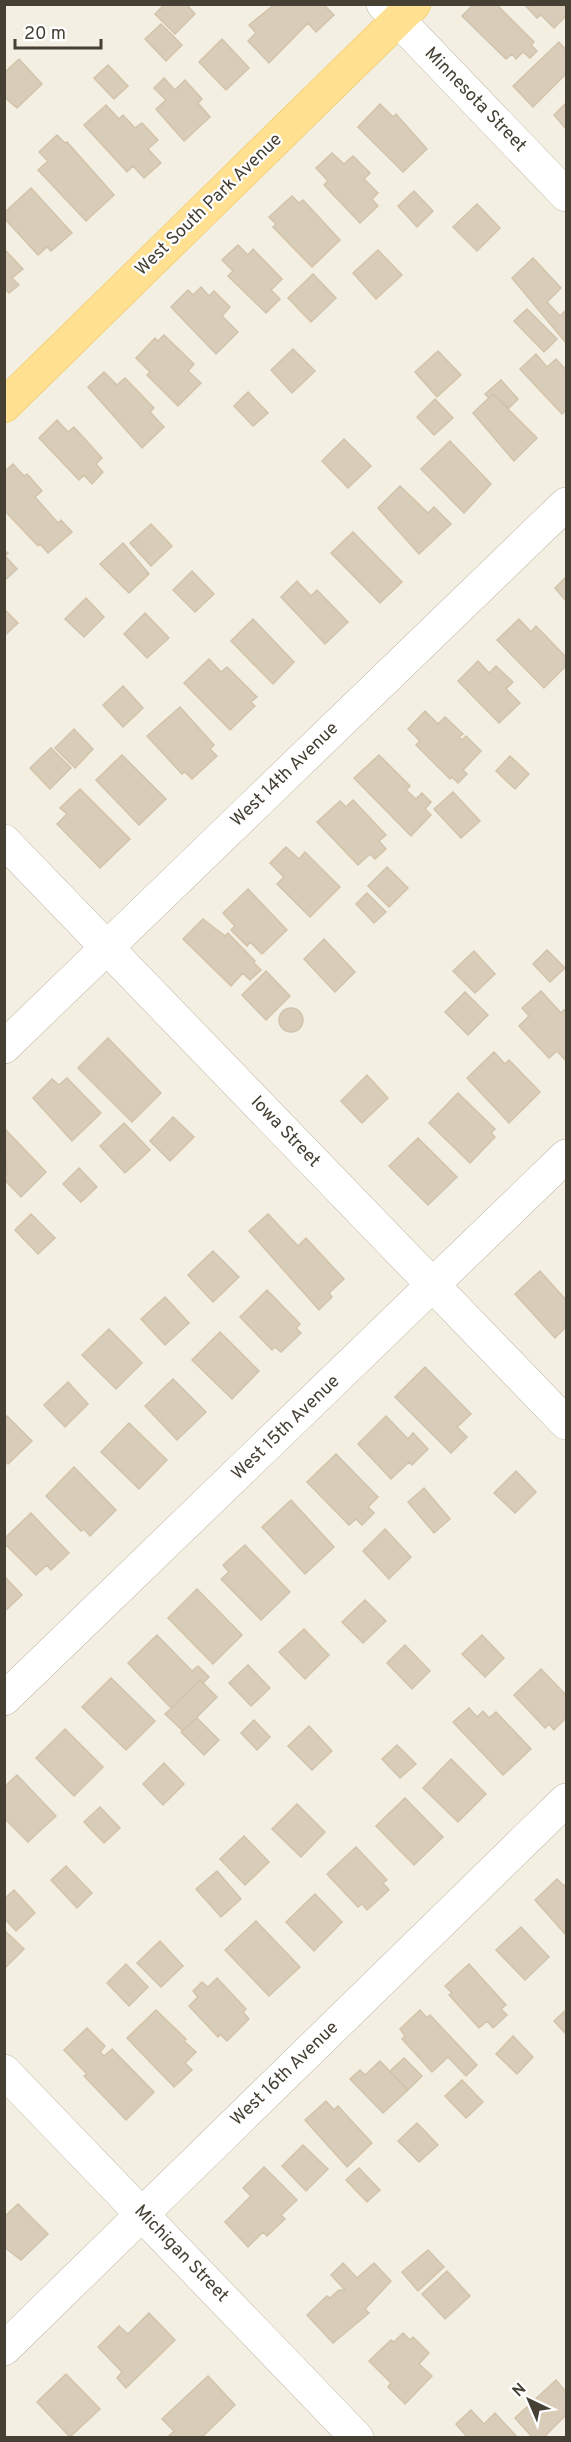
<svg xmlns="http://www.w3.org/2000/svg" width="571" height="2442" font-family="Overpass,sans-serif">
<style>
.building{fill:#d9cdba;stroke:#d2c3aa;stroke-width:1.5}
.lines{fill:none;stroke-linecap:round;stroke-linejoin:round}
.minor-casing{stroke:#c0b7a5;stroke-width:34}
.major-casing{stroke:#f0c354;stroke-width:34}
.minor{stroke:#fff;stroke-width:33}
.major{stroke:#ffe191;stroke-width:33}
.labels{text-anchor:middle;dominant-baseline:central;stroke-width:4.5;stroke-linejoin:round;paint-order:stroke}
.street-label{font-size:18px;fill:#463f33;stroke:#fff}
</style>
<rect width="100%" height="100%" fill="#f4efe3"/>
<!-- building -->
<path class="building" d="M165,4H186L195,14L175,34L155,14Z
M275,4H323L334,15L316,32L308,23L269,63L248,41L256,33L249,25Z
M474,4H496L534,42L531,45L537,51L530,58L523,52L516,59L512,54L506,59L462,16Z
M524,4H566V16L554,28L541,15L537,18Z
M161,24L182,45L166,61L145,39Z
M222,39L249,68L226,90L199,62Z
M559,42L566,50V74L533,107L513,86Z
M19,59L42,84L17,108L4,97V73Z
M108,65L128,86L114,99L94,78Z
M164,78L175,90L185,80L202,99L198,103L210,117L184,141L156,109L166,100L154,88Z
M566,103V129L554,115Z
M380,104L393,117L396,114L427,149L403,172L358,127Z
M106,105L119,119L123,115L135,128L142,123L158,140L148,149L161,163L144,178L133,166L127,172L84,125Z
M57,135L65,143L67,142L114,195L86,221L38,170L48,161L39,152Z
M332,153L344,164L353,156L370,173L364,179L378,193L372,199L378,206L360,223L324,185L328,181L316,168Z
M31,188L72,233L51,251L47,247L38,255L4,218V213Z
M414,191L433,211L417,227L398,206Z
M292,196L299,203L303,200L340,240L312,267L273,227L276,224L269,217Z
M477,204L500,228L477,251L453,227Z
M238,245L248,255L253,249L282,279L271,290L280,299L266,313L228,276L233,271L222,260Z
M4,249L23,269L12,278L19,285L9,293L4,288Z
M378,250L402,275L376,299L353,273Z
M533,258L561,288L547,302L560,316L566,310V343L512,278Z
M313,274L336,298L311,322L288,298Z
M201,287L209,296L214,291L230,307L222,316L238,332L216,354L171,307L188,290L193,295Z
M527,309L557,339L544,352L514,321Z
M164,335L194,364L188,371L201,383L178,406L147,375L150,372L136,358L155,338L158,341Z
M293,349L315,371L292,393L271,370Z
M438,351L461,375L437,397L415,372Z
M536,354L547,367L556,359L566,370V410L562,414L520,369Z
M104,372L117,385L125,378L154,408L150,412L164,427L142,448L88,387Z
M501,380L518,399L509,408L493,394L489,398L485,394Z
M248,392L268,413L253,426L234,406Z
M493,394L537,438L514,461L473,413Z
M435,399L453,418L434,435L417,417Z
M57,420L68,432L74,427L102,458L96,464L103,472L92,484L84,475L79,480L39,438Z
M344,439L371,466L348,488L322,461Z
M450,441L491,484L464,513L421,469Z
M13,464L24,476L27,474L42,491L35,497L58,523L61,520L72,532L48,553L40,544L38,546L4,510V472Z
M400,486L428,513L434,507L451,524L419,554L378,508Z
M151,524L172,546L151,566L130,543Z
M353,532L402,582L380,603L331,553Z
M123,543L149,574L129,593L100,564Z
M4,550L8,553L5,556L17,569L4,581Z
M192,571L214,594L195,612L173,590Z
M566,577V601L555,588Z
M297,581L311,596L317,590L348,622L325,644L281,597Z
M86,598L104,617L84,637L65,619Z
M4,609L18,623L4,636Z
M145,613L169,638L147,658L124,634Z
M253,619L294,662L273,684L231,641Z
M519,619L531,632L536,626L566,657V666L544,688L497,640Z
M209,659L221,672L227,667L257,697L251,702L255,706L230,730L184,683Z
M478,661L489,673L496,666L513,682L506,689L520,703L499,723L458,681Z
M123,686L143,708L123,727L103,705Z
M180,707L214,745L210,749L217,756L192,779L185,772L182,774L147,736Z
M425,711L438,724L445,717L463,734L459,737L462,740L466,736L481,751L463,770L467,774L458,783L452,777L450,779L416,745L420,741L408,729Z
M74,729L93,749L75,768L55,748Z
M51,748L71,768L50,789L30,768Z
M122,755L166,799L139,825L96,780Z
M379,755L410,786L406,790L416,799L422,793L431,802L425,809L431,815L411,836L354,778Z
M510,756L529,774L515,789L496,771Z
M80,789L130,839L100,868L57,824L67,814L60,808Z
M453,792L480,821L461,838L434,809Z
M353,800L386,835L379,841L386,849L375,859L370,854L358,865L317,822L340,801L346,807Z
M286,847L299,859L305,852L340,887L310,917L277,884L284,877L270,863Z
M387,867L408,888L389,907L368,886Z
M248,889L287,930L262,954L250,942L247,946L231,930L235,926L223,913Z
M367,893L386,912L374,923L356,904Z
M203,919L225,936L228,933L255,961L253,962L261,970L250,980L243,973L231,986L183,939Z
M324,939L355,972L335,992L304,959Z
M547,950L565,968L550,982L533,964Z
M474,951L495,974L475,993L453,971Z
M266,971L290,996L266,1020L242,995Z
M541,991L561,1013L564,1010L566,1013V1061L557,1051L549,1058L519,1026L529,1016L522,1008Z
M465,992L488,1015L468,1035L445,1012Z
M279 1020a12 12 0 1 1 24 0a12 12 0 1 1-24 0Z
M108,1038L161,1093L132,1122L78,1068Z
M494,1052L505,1064L509,1060L540,1092L509,1123L467,1078Z
M367,1075L388,1098L362,1123L341,1101Z
M67,1078L101,1113L72,1141L33,1098L52,1079L59,1085Z
M458,1093L495,1129L491,1133L495,1137L470,1163L429,1123Z
M173,1117L194,1137L170,1161L150,1141Z
M124,1123L150,1150L125,1173L100,1146Z
M4,1128L46,1172L21,1197L4,1179L7,1173Z
M418,1138L457,1177L428,1205L389,1166Z
M79,1168L97,1187L81,1202L63,1184Z
M31,1214L55,1238L38,1254L15,1230Z
M268,1214L298,1246L306,1238L344,1279L329,1293L332,1297L319,1310L249,1231Z
M213,1251L239,1277L213,1302L188,1275Z
M540,1271L566,1300V1327L555,1338L515,1294Z
M267,1290L300,1324L296,1328L301,1333L281,1352L275,1347L272,1350L240,1317Z
M165,1297L189,1323L165,1345L141,1319Z
M109,1329L142,1363L116,1389L82,1355Z
M220,1332L259,1371L232,1399L192,1360Z
M425,1367L471,1414L457,1427L467,1437L451,1453L395,1397Z
M173,1379L206,1412L177,1440L145,1406Z
M68,1382L88,1404L65,1427L44,1405Z
M7,1416L32,1441L8,1464L4,1460V1419Z
M386,1416L408,1439L413,1433L428,1449L412,1465L409,1462L391,1479L358,1444Z
M129,1423L167,1460L139,1489L101,1452Z
M336,1454L378,1497L368,1507L374,1513L362,1525L356,1519L349,1525L307,1482Z
M74,1467L116,1510L90,1536L84,1529L81,1531L46,1496Z
M516,1471L536,1492L515,1513L494,1493Z
M424,1488L450,1519L434,1533L408,1502Z
M291,1500L334,1547L305,1574L262,1527Z
M31,1513L69,1553L51,1570L47,1565L36,1575L4,1543V1539Z
M385,1529L411,1557L389,1579L363,1551Z
M245,1545L290,1592L261,1620L221,1579L229,1572L223,1565Z
M4,1576L22,1595L5,1611L4,1610Z
M197,1589L242,1635L213,1664L168,1618Z
M365,1600L386,1621L363,1643L342,1622Z
M304,1629L329,1655L305,1679L279,1652Z
M157,1635L192,1671L198,1666L209,1677L203,1683L200,1680L171,1708L128,1663Z
M482,1635L504,1658L485,1677L462,1654Z
M405,1645L430,1671L412,1689L387,1663Z
M248,1665L270,1688L251,1706L229,1683Z
M541,1669L566,1695V1718L554,1730L549,1724L545,1728L514,1695Z
M111,1678L155,1721L126,1750L82,1707Z
M200,1680L217,1697L183,1731L165,1714Z
M469,1708L477,1717L483,1711L489,1718L496,1712L531,1749L503,1775L453,1722Z
M197,1718L219,1740L204,1755L181,1732Z
M254,1720L270,1737L257,1750L241,1733Z
M309,1726L332,1751L312,1770L288,1746Z
M65,1729L103,1767L74,1796L36,1758Z
M397,1745L416,1764L400,1778L382,1759Z
M451,1759L486,1794L458,1822L423,1788Z
M164,1763L184,1784L163,1805L143,1784Z
M17,1775L56,1816L28,1842L4,1818V1787Z
M405,1798L443,1837L414,1865L376,1826Z
M297,1804L325,1832L301,1857L272,1829Z
M100,1807L120,1828L104,1843L84,1822Z
M244,1836L269,1862L245,1885L220,1859Z
M356,1847L387,1880L383,1883L389,1890L367,1910L362,1904L358,1907L327,1874Z
M66,1866L92,1893L77,1908L51,1880Z
M217,1871L241,1899L221,1917L196,1889Z
M557,1879L564,1886L566,1884V1935L535,1900Z
M14,1890L35,1913L16,1931L4,1918V1899Z
M315,1894L342,1922L314,1951L286,1922Z
M256,1921L300,1967L269,1996L225,1950Z
M521,1927L549,1957L525,1980L496,1950Z
M4,1930L24,1949L4,1969Z
M160,1941L183,1966L161,1987L137,1963Z
M126,1964L148,1987L129,2006L107,1983Z
M469,1964L506,2005L501,2009L507,2015L493,2028L487,2021L479,2028L449,1995L452,1993L445,1986Z
M217,1978L246,2009L243,2012L249,2019L227,2041L220,2034L218,2037L189,2006L198,1997L193,1991L202,1982L208,1987Z
M156,2010L186,2039L184,2041L196,2052L185,2063L192,2070L174,2087L127,2038Z
M420,2010L427,2018L430,2015L477,2065L466,2076L448,2057L432,2072L402,2039L405,2036L400,2029Z
M566,2010V2034L554,2021Z
M87,2028L105,2046L100,2052L104,2056L112,2049L154,2092L126,2120L84,2076L87,2074L64,2050Z
M513,2036L533,2057L517,2074L496,2054Z
M404,2058L422,2076L408,2090L390,2071Z
M380,2061L408,2090L383,2113L350,2079L360,2070L365,2075Z
M462,2080L483,2102L466,2118L445,2096Z
M326,2101L334,2110L338,2106L372,2143L347,2167L305,2120Z
M417,2123L438,2145L419,2162L398,2141Z
M303,2145L328,2169L306,2191L282,2166Z
M264,2167L297,2200L281,2215L285,2219L267,2236L263,2232L248,2247L225,2222L251,2196L243,2188Z
M359,2168L380,2190L367,2202L346,2180Z
M18,2204L48,2234L21,2260L4,2247V2217Z
M428,2250L444,2267L418,2291L402,2272Z
M343,2263L357,2278L374,2263L391,2281L365,2309L369,2313L333,2343L307,2315L327,2296L330,2298L339,2290H345L331,2275Z
M447,2271L470,2296L445,2319L422,2294Z
M149,2313L175,2340L126,2388L117,2378L122,2372L98,2347L119,2326L128,2334Z
M403,2333L410,2340L413,2337L429,2353L419,2364L432,2376L405,2404L388,2387L391,2383L369,2361L391,2340L394,2342Z
M66,2374L100,2409L70,2437L37,2402Z
M208,2376L235,2405L201,2438H167L174,2431L162,2419Z
M556,2380L566,2392V2415L543,2438H533L515,2418Z
M471,2410L484,2424L495,2413L518,2438H468L456,2424Z"/>
<g class="lines">
<defs>
<path id="minor" d="M383,4L566,195
M4,841L566,1423
M4,1047L566,504
M4,1699L566,1156
M4,2071L357,2438
M4,2349L566,1800"/>
<path id="major" d="M4,406L414,4"/>
</defs>
<!-- minor casing -->
<use href="#minor" class="minor-casing"/>
<!-- major casing -->
<use href="#major" class="major-casing"/>
<!-- minor -->
<use href="#minor" class="minor"/>
<!-- major -->
<use href="#major" class="major"/>
</g>
<g class="labels">
<!-- street labels -->
<g class="street-label">
<text transform="translate(475 100) rotate(46)">Minnesota Street</text>
<text transform="translate(209 205) rotate(-44)">West South Park Avenue</text>
<text transform="translate(285 775) rotate(-44)">West 14th Avenue</text>
<text transform="translate(285 1132) rotate(46)">Iowa Street</text>
<text transform="translate(286 1428) rotate(-44)">West 15th Avenue</text>
<text transform="translate(285 2074) rotate(-44)">West 16th Avenue</text>
<text transform="translate(181 2254) rotate(46)">Michigan Street</text>
</g>
</g>
<!-- border -->
<rect width="571" height="2442" fill="none" stroke="#463f33" stroke-width="12"/>
<!-- north arrow -->
<g transform="translate(529 2400) rotate(316)" stroke="#ffffff" stroke-width="4.5" paint-order="stroke">
<path d="M0-4.5L10 22L0 15L-10 22Z" fill="#463f33"/>
<text y="-9" font-size="16" font-weight="bold" text-anchor="middle" fill="#463f33">N</text>
</g>
<!-- scale -->
<path d="M15 39v9h86v-9" fill="none" stroke="#463f33" stroke-width="3"/>
<text x="24" y="39" font-size="18" fill="#463f33" stroke="#ffffff" stroke-width="4.5" paint-order="stroke">20 m</text>
</svg>
